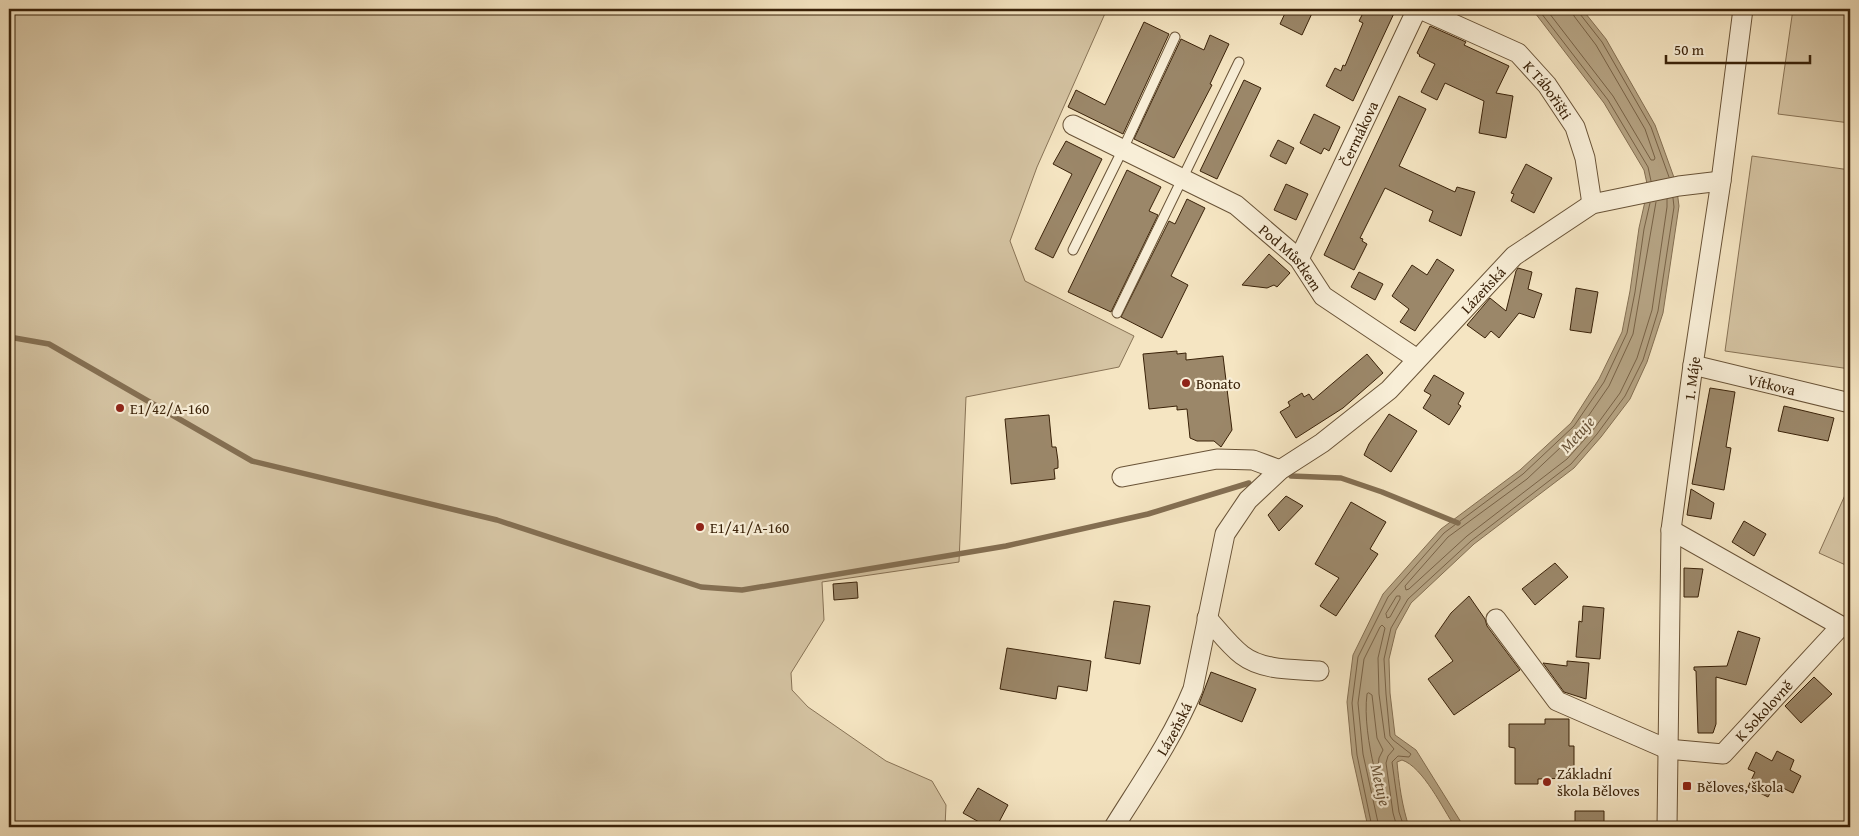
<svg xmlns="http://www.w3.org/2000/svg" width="1859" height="836" font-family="'Gentium Book Plus',serif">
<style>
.green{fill:#d5c4a3;stroke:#887356}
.water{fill:#b5a383;stroke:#846f52}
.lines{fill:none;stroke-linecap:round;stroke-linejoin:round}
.shore{stroke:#786246;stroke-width:1}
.stream{stroke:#846f52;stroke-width:5.5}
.building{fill:#9b8769;stroke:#3a2209}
.service-casing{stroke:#695337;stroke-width:11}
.minor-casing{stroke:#695337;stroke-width:21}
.service{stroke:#f8eed7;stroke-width:9}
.minor{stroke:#f8eed7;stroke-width:19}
.poi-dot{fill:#8f2418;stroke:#f8eed7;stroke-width:2}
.labels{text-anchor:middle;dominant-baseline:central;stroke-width:4.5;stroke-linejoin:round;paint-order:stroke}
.street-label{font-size:15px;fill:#3a2209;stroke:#f8eed7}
.poi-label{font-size:15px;fill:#3a2209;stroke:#f8eed7;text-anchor:start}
.water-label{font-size:16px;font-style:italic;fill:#654f34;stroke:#f8eed7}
</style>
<rect width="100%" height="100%" fill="#f5e5c2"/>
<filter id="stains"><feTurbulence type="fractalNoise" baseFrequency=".004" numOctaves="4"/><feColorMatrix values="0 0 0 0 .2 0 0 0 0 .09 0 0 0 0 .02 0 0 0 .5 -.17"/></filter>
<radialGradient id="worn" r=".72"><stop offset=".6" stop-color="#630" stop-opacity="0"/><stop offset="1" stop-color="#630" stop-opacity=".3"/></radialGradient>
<!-- green -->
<path class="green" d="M9,9H1107L1037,167L1010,241L1025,281L1134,336L1119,367L966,397L959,562L822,582L824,620L791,673L792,690L808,707L886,761L932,781L946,805L945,827H9Z
M1793,9H1850V123L1778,114Z
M1752,156L1850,170V369L1725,351Z
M1850,484V567L1819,553Z"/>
<!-- water -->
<path class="water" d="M1532,9H1582L1606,39L1655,125L1676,183L1679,206L1663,313L1647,362L1630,399L1601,437L1574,468L1474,544L1411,603L1396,630L1389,659L1390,693L1395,735L1416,750L1464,827H1455C1443,809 1423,767 1402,760L1397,762C1399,784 1402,806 1409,827H1368L1352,755L1347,702L1353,655L1383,594L1441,529L1520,470L1571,423L1599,379L1622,332L1630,291L1639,228L1648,188L1644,170L1604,103Z"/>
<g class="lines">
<!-- shore -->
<path class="shore" d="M1538,9L1608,100L1648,167L1651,181
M1546,9L1613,96L1651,160H1654L1655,158L1645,129L1596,45L1574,16L1572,9
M1579,9L1580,14L1602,42L1651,127L1669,177
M1656,202L1633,334L1609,386L1578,431L1527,479L1448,537L1405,586L1406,590L1409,589L1467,536L1567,459L1593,430L1620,393L1637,358L1652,310L1667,207V199
M1397,596H1400V599L1390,617L1387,618L1386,614Z
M1369,693L1372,695L1377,738L1383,750L1379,758L1378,767L1376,768L1374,767C1369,746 1364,716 1367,694Z
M1372,827L1357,755L1352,703L1358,657L1388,597L1444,533L1523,474L1574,426L1604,382L1627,333L1635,292L1644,229L1650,203
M1379,827L1363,754L1358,703L1364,659L1380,627L1382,625L1385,628L1378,658L1379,694L1385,738L1394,749L1388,756L1386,763L1393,813L1397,827
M1404,827L1399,812L1392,762L1398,756L1409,757L1411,754L1393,740L1390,736L1386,694L1384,659L1391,628L1408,599L1471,541L1571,464L1597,434L1625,396L1643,360L1658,311L1674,207L1673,198"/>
<!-- stream -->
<path class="stream" d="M9,337L49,344L252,461L497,520L701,587L742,590L1006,546L1148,514L1249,483
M1291,476L1341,478L1382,492L1458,523"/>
</g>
<!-- building -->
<path class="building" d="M1287,9H1314L1302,35L1280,24Z
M1365,9H1396L1353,101L1326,86L1335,68L1341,71L1343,65L1345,66L1363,23L1359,21Z
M1144,22L1169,34L1123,134L1068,107L1076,90L1105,105Z
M1430,26L1466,42L1464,45L1509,66L1496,93L1513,96L1506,138L1479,133L1484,101L1445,83L1437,100L1421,92L1435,64L1419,56L1420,55L1417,53Z
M1210,35L1229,44L1210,84L1212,85L1174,158L1134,139L1181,39L1204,50Z
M1244,80L1261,88L1217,179L1200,171Z
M1399,96L1426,109L1399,166L1455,192L1457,187L1475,192L1461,236L1429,221L1433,211L1385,188L1360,238L1363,239L1362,241L1367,244L1354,270L1324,255Z
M1314,114L1340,127L1329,151L1324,148L1321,154L1300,143Z
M1278,140L1294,148L1286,164L1270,156Z
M1066,141L1102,159L1053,258L1035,249L1072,174L1053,164Z
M1526,164L1552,178L1534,213L1511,201L1514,194L1511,193Z
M1127,170L1161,187L1149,211L1158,215L1111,312L1068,292Z
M1286,184L1308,194L1296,220L1274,210Z
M1187,199L1205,208L1171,276L1188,285L1162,338L1121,317L1169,221L1175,224Z
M1269,254L1290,273L1277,287L1274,285L1267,288L1242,285Z
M1437,259L1454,270L1415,331L1400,322L1409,309L1392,296L1412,265L1427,275Z
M1518,268L1532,272L1528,289L1542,294L1534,318L1519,313L1499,338L1491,331L1485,338L1467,325L1490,298L1506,311L1516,271Z
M1359,272L1383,284L1375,300L1351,287Z
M1576,288L1598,292L1591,333L1570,330Z
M1177,351V354L1186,353V360L1223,356L1232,430L1221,447L1214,441H1197L1190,438L1187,409L1177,410V406L1149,409L1143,354Z
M1367,354L1383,373L1343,408L1296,438L1280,412L1290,406L1288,402L1302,393L1304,397L1309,394L1313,400Z
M1434,375L1464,393L1458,404L1461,406L1449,425L1423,408L1431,395L1424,391Z
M1710,388L1735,392L1726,447L1731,448L1724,490L1692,484Z
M1784,406L1834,418L1828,441L1778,431Z
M1389,414L1417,431L1391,472L1364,455L1369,444Z
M1049,415L1052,447H1056L1058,461V468L1054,469L1055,479L1011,484L1005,419Z
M1691,489L1714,503L1711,519L1687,515Z
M1286,496L1303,506L1279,531L1268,515Z
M1351,502L1386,522L1370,549L1378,554L1336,616L1320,606L1339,578L1315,564Z
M1744,521L1766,534L1754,556L1732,542Z
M1555,563L1568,577L1535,605L1522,589Z
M1684,568L1703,569L1698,597H1684Z
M857,582L858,598L834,600L833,584Z
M1469,596L1485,619L1487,626L1520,670L1454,715L1428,679L1453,661L1435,636L1451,613Z
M1114,601L1150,606L1140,664L1105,658Z
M1583,606L1604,608L1600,659L1576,657L1579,621L1582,622Z
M1738,631L1760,638L1746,685L1716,677V724L1713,733H1698L1696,671L1694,670V667L1727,666Z
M1007,648L1091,661L1087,691L1058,686L1056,699L1000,689Z
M1567,661L1589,663L1586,699L1564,692L1543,663L1567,666Z
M1211,672L1256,689L1242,722L1199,704Z
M1814,677L1832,694L1801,723L1785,706Z
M1545,719H1569V746H1574V778L1538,779V784H1515V748L1509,747V724H1545Z
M1777,751L1794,760L1790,770L1801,776L1793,793L1775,784L1768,797L1748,787L1755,772L1748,769L1756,752L1772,761Z
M978,788L1008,805L999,822H997L994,827H988L963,813Z
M1575,811H1604V827H1575Z"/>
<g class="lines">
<defs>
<path id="service" d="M1073,250L1123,149L1175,37
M1117,313L1239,62"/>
<g id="minor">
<path id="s1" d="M1420,9L1518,53L1547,85L1575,127L1585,158L1592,204"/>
<path id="s2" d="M1073,125L1236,205L1299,259L1323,296L1417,359"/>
<path id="s3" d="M1299,259L1417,9"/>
<path id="s4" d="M1693,365L1850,403"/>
<path d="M1122,477L1217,459L1253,460L1280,470"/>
<path d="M1207,618C1218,630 1229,645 1242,655C1263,671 1294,669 1319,671"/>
<path id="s5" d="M1496,619L1557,701L1667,749L1723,754L1841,626L1671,530"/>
<path id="s6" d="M1114,827C1142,782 1173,738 1193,689L1225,534L1248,500L1280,470L1322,443L1389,390L1514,256L1592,204L1679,186L1721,181"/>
<path id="s7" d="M1667,827L1671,530L1693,365L1721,181L1743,9"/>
</g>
</defs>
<!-- service casing -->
<use href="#service" class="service-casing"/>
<!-- minor casing -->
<use href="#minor" class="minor-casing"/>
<!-- service -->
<use href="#service" class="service"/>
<!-- minor -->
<use href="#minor" class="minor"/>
</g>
<!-- markers -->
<g class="poi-dot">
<circle cx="1186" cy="383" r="5"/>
<circle cx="120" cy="408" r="5"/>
<circle cx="700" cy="527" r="5"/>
<circle cx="1547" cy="782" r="5"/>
<rect x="1682" y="781" width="10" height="10" rx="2.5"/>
</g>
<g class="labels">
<!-- street labels -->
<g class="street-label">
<text stroke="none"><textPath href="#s1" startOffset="155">K Tábořišti</textPath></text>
<text stroke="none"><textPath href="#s3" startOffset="139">Čermákova</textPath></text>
<text stroke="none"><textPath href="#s2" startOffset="258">Pod Můstkem</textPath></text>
<text stroke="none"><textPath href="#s6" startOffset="675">Lázeňská</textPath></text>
<text stroke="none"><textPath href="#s7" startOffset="450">1. Máje</textPath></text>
<text stroke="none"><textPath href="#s4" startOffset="81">Vítkova</textPath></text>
<text stroke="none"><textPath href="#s5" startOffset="338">K Sokolovně</textPath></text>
<text stroke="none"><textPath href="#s6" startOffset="115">Lázeňská</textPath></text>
</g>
<!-- poi labels -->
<g class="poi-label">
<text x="1196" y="383">Bonato</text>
<text x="130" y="408">E1/42/A-160</text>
<text x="710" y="527">E1/41/A-160</text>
<text x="1557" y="773">Základní<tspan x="1557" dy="17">škola Běloves</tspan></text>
<text x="1697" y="786">Běloves, škola</text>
</g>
<!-- water labels -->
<g class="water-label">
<text transform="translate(1577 434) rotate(-48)">Metuje</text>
<text transform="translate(1381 785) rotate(77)">Metuje</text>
</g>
</g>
<!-- margin -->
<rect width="1859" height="836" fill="none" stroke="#f5e5c2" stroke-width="30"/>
<rect x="10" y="10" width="1839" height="816" fill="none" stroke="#3a2209" stroke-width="2.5"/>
<rect x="15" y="15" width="1829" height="806" fill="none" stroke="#3a2209"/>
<!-- scale -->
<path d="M1666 55v8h144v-8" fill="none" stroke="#3a2209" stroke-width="2.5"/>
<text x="1674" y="55" font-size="15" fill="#3a2209" stroke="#f8eed7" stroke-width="4" paint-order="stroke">50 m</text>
<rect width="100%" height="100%" filter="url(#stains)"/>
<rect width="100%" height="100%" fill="url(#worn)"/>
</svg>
